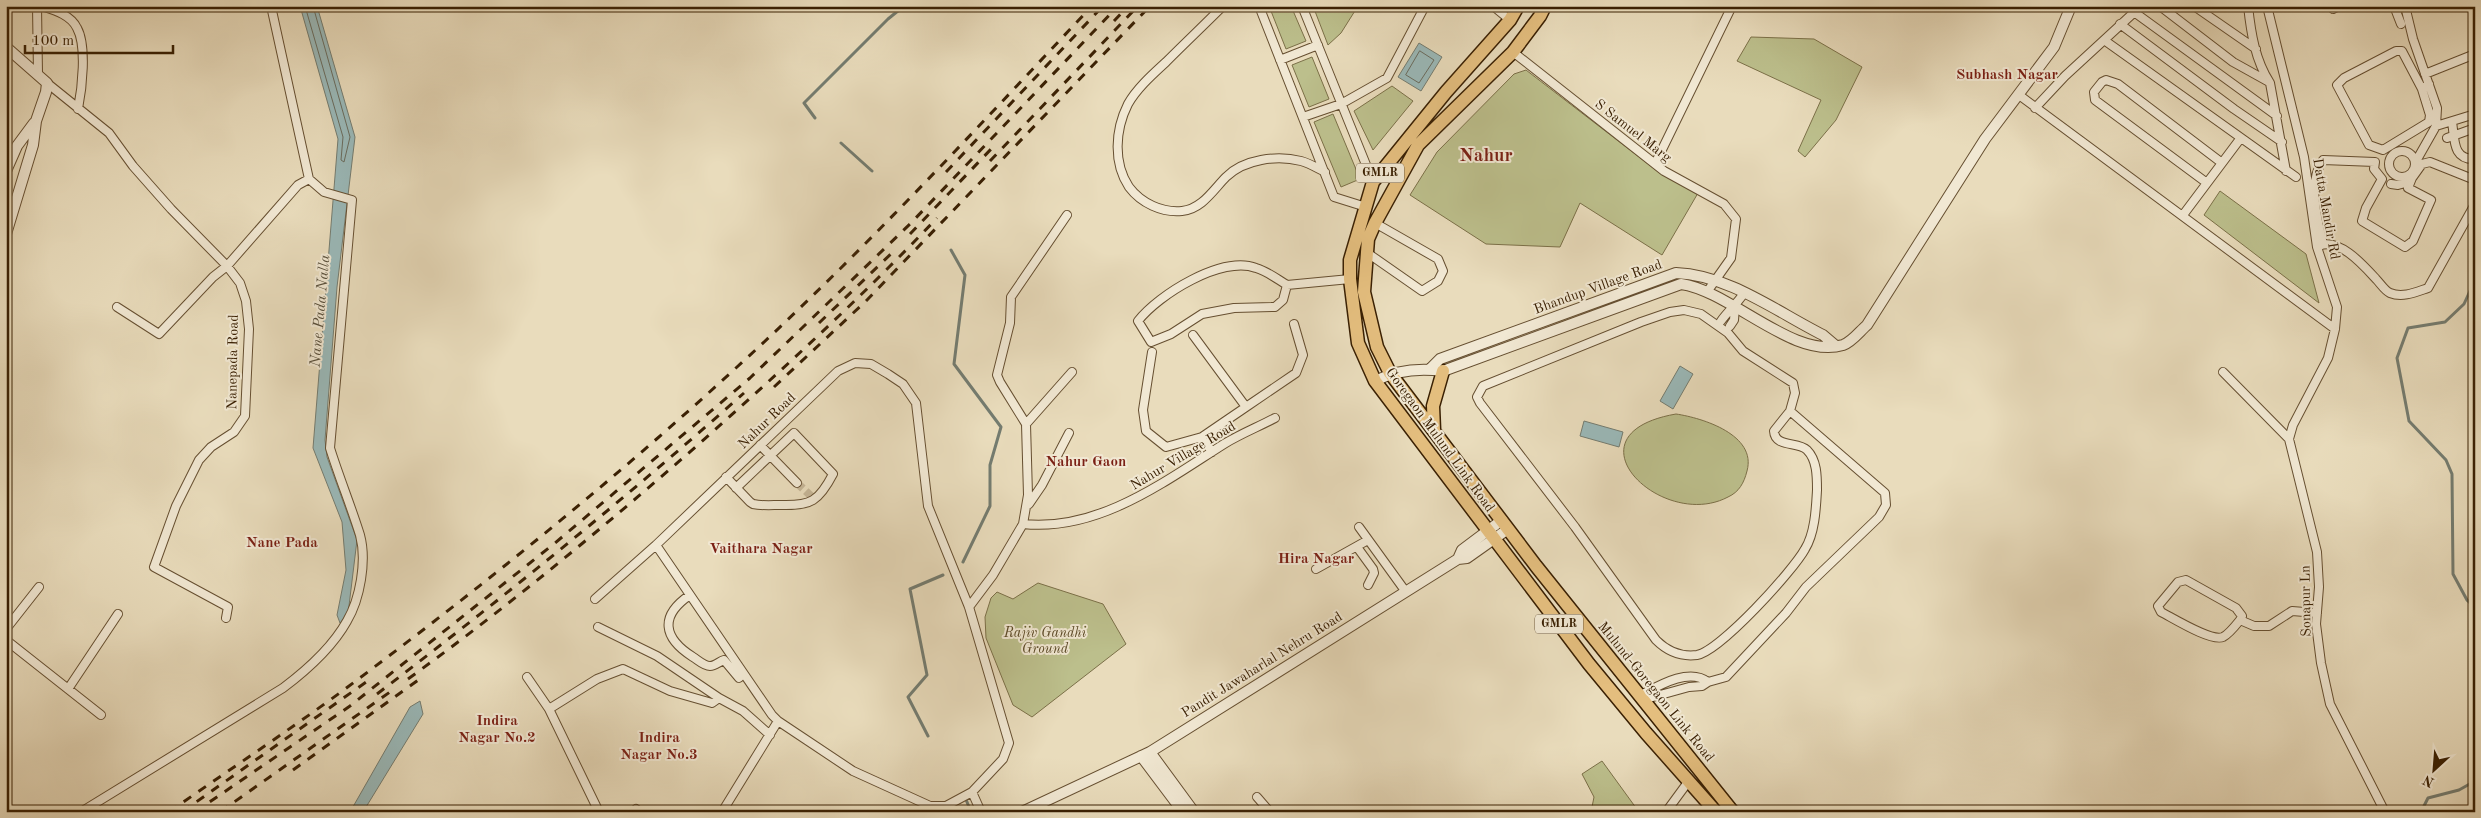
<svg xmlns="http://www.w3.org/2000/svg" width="2481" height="818" font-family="'Old Standard TT',serif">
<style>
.green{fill:#bcbf8c;stroke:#7b7048}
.water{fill:#9ab9b9;stroke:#747c70}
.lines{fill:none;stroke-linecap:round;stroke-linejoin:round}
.shore{stroke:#6a6c5e;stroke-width:1}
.stream{stroke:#747c70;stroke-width:3}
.minor-tunnel{stroke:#c6b697;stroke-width:8;stroke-dasharray:8 4;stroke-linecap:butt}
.minor-casing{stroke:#664f31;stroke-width:10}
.tertiary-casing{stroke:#664f31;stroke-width:12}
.primary-casing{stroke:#3a2003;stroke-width:15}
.minor{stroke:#f1e8d3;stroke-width:8}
.tertiary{stroke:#f1e8d3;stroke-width:10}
.primary{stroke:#e4be7e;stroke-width:12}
.rail{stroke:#3a2003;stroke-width:3;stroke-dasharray:9 9;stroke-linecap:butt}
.labels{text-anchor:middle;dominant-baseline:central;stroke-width:4;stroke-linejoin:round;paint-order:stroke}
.shield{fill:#f1e8d3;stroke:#715c41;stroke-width:1}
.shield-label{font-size:12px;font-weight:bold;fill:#3a2003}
.street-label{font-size:14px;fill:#3a2003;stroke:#f1e8d3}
.park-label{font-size:14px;font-style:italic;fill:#5a4825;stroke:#f1e8d3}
.neighbourhood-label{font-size:15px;font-weight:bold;fill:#7a1f14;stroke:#f1e8d3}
.water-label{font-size:15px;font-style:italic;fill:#574e3a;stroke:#f1e8d3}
.district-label{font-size:19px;font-weight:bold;fill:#7a1f14;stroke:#f1e8d3}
</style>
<rect width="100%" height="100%" fill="#e9dcbc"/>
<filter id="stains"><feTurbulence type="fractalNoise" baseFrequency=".004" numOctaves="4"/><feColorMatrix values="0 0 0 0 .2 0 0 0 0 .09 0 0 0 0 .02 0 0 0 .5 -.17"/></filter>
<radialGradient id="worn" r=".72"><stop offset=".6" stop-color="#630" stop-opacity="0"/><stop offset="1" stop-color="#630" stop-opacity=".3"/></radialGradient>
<!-- green -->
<path class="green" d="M1269,6H1291L1306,41L1286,49Z
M1313,6H1358L1341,33L1328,45Z
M1751,37L1814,39L1862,67L1836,120L1805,157L1798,151L1821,100L1737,61Z
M1312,57L1329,99L1309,107L1292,65Z
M1526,70L1656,170L1698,193L1662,255L1580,203L1560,247L1486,244L1410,195L1437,152L1514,74Z
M1392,86L1413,101L1373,150L1354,111Z
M1333,114L1360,179L1341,187L1314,122Z
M2220,191L2306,254L2319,303L2204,215Z
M1676,414C1703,418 1757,435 1747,471C1744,483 1739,492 1728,497C1662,532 1561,434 1676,414Z
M1038,583L1103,604L1126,644L1032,717L1013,705L986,638L985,617L991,598L997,592L1013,599Z
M1602,761L1639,812H1591L1594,797L1582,774Z"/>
<!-- water -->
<path class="water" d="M300,6H317L355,137L337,287L325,440L327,457L357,540L348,614L340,623L337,615L346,570L342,522L313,448L338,139Z
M1419,43L1442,57L1421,91L1398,77Z
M1680,366L1693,374L1673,409L1660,401Z
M1584,421L1623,432L1619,447L1580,436Z
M420,701L423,714L363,812H350L410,707Z"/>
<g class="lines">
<!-- shore -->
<path class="shore" d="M305,6L343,137L341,160L344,162L350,137L313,6
M1420,51L1434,60L1419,83L1406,75Z"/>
<!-- stream -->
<path class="stream" d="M815,118L804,103L888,19L904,6
M841,143L872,171
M951,250L965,275L954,364L1001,427L990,465V506L963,562
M2475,280L2464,304L2445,322L2408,328L2397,358L2409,421L2446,460L2452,474L2453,574L2467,600L2475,607
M928,736L908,697L927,675L910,589L943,575
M965,797L971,812
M2421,812L2428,798L2459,790L2475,781"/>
<!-- minor-tunnel -->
<path class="minor-tunnel" d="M797,483L812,497"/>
<defs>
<path id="minor" d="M37,6L38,74
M42,6C54,10 71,15 77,28C87,46 82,89 78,109
M271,6L309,179
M1223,6C1204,25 1185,43 1166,62C1153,74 1137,88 1128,104C1115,130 1113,163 1129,187C1141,203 1162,213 1182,211C1202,209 1213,190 1226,177C1244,159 1277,155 1301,161C1309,163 1317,168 1325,172
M1259,6L1334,197L1366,207
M1302,6L1373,182
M1493,6L1510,20
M2160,6L2233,62L2269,82
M2194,6L2256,49
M2248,6C2251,33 2255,60 2270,83L2286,171
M2267,6L2304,157L2317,247L2337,307L2335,329L2328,358L2293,425L2289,439L2317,552L2319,587L2316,624L2321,663L2330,704L2385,812
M2394,6L2401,24
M2405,6L2413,39L2437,108L2436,126L2415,163
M2333,9L2339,6
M2134,12L2277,116
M2120,24L2234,109L2282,142
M2104,40L2296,177
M1513,52L1664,171L1724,204L1736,219L1731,258L1707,292
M1280,60L1318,45
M2425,74L2475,54
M47,83L109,133L133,166L171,209L227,266L240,283L246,301L249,329L245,416L234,432L211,447L199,460L176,506L154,567L228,607L226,618
M2422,89L2402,51H2396L2344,78L2337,85L2369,145L2383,150L2429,122L2430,115L2422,89L2429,84
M2019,95L2335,329
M2035,108L2065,76L2141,6
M1303,117L1341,104L1387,78L1425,6
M2452,122C2455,139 2452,160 2475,159
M2436,126L2475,114
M2447,138L2475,128
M2389 164a13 13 0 1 1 26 0a13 13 0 1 1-26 0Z
M1655,164L1732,6
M2207,183L2095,100L2094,92L2102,82L2106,80L2118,84L2222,163
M2391,184L2398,185L2409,182
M2183,215L2240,139
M2323,244C2317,218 2307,183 2323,160L2375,162L2374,169L2382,179L2366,208L2362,221L2405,247L2413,241L2431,200L2408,188L2412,178L2422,164L2430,162L2475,180
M2319,246C2339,237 2364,266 2376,279C2380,283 2385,291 2390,293C2403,298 2416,292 2428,288L2475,204
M1366,252L1422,291L1438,281L1443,271L1438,259L1375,223
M1287,285C1277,279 1267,271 1256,268C1222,255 1158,295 1138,321L1151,342L1171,334L1202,314L1234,308L1275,307L1283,300L1287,285L1350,279
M1721,321C1728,311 1737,304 1744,293
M1730,326L1734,320L1735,307
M1193,335L1246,407L1202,437
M1152,352L1143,410L1146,431L1166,447L1202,437L1212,452
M855,363L871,364L888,374L903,384L916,403L928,506L969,607L1009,743L1003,759L972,792L946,806H930L853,771L778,721L772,715L656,545L838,371Z
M2223,372L2289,439
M1246,407L1296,373L1303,355L1294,324
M1026,424L1072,372
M760,445L797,483
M726,477L750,502L753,504C762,506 772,505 781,505C811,506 819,501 833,474L794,433L736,488
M1029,504L1042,485L1069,433
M1023,524L1028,495L1026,424L1000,382L997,375L1010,323L1011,297L1067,215
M1359,527L1406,592
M1357,547L1373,569L1374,573L1368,585
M1316,569L1368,540
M690,595C659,616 663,638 693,657C698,660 704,666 710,666C715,666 720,661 724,660L739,678
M595,599L656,545
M969,607L993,575L1023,524C1098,532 1164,482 1224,444C1240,434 1258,427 1275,418
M2240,620L2242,616L2236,608L2186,580L2178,582L2158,606L2161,612C2173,618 2211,642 2223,637C2229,634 2236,625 2240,620L2254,626H2269L2292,611L2317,613
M598,627L657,656L719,698
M6,629L39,587
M6,640L101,715
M527,677L549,709L599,812
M68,689L118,614
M1639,696C1658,686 1689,667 1708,682
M1642,700L1689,687L1702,686L1708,682L1726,677L1786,613L1806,587L1879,517L1886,505L1885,493L1790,411L1795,393L1793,383L1743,351L1728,333L1701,314L1684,310L1670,312L1641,322L1483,386L1477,397L1480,403L1575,527L1656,640C1667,651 1681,657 1697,655C1720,651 1793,571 1805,549C1815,533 1816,508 1817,490C1817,476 1817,460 1807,450C1798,441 1775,448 1774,431L1790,411
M549,709L597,679L623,669L670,691L712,703L719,698L743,711L770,735
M972,792L981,812
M1257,797L1270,812
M81,812L283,688C307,670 332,648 347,621C360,599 367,561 360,535C351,506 339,477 330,448L352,200L324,192L309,179L298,185L227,266L213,277L159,334L117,307
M633,812L636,809L640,812
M722,812L778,721
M1666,812L1688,782"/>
<path id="tertiary" d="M6,47L47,83L46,92L36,121L33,145L6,234
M6,171L17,146L34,123
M1430,369L1440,359L1676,273C1729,275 1777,312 1823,335L1836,346
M1375,381C1396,370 1420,368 1443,371L1681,284C1731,291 1793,360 1843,345C1852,342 1860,331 1867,325L1985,139L2054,47L2071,6
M1458,559L1467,558L1508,529
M1150,752L1194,812
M1141,756L1183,812
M1022,812L1150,752L1458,559L1462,550L1502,520"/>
<path id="primary" d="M1518,6L1510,20L1446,92L1373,182L1350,260V279L1358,343L1375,381L1589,664L1646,733L1716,812
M1545,6L1540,16L1513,52L1418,145L1375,223L1368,239L1364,292L1377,347L1390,373L1536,566L1733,812
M1434,430L1433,406L1443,371"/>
</defs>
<!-- minor casing -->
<use href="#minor" class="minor-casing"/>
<!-- tertiary casing -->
<use href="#tertiary" class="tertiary-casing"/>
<!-- primary casing -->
<use href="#primary" class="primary-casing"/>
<!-- minor -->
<use href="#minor" class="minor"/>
<!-- tertiary -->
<use href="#tertiary" class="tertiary"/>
<!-- primary -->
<use href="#primary" class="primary"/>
<!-- rail -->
<path class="rail" d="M1114,21L1128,6
M990,161L1138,6
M946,172L1103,6
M910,234L993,147
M819,323L895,250
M774,387L866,301L1150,6
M408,679C509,606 605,526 699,444C781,371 862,297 937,218
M377,694C503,598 626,498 744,393
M293,770L421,678
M169,812C226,772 285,733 341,692C478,590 612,482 737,367C862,253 976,129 1092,6
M182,812L369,680
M195,812L350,706L555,543L750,378L911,223L1118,6
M220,812L390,692"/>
</g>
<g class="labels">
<!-- shield labels -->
<g class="shield">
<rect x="1356" y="163.5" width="48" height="19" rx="4"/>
<rect x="1535" y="614.5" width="48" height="19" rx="4"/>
</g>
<g class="shield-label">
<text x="1380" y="173">GMLR</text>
<text x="1559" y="624">GMLR</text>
</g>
<!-- street labels -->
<g class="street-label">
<text transform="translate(1633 131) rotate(38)">S Samuel Marg</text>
<text transform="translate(2326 209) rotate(80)">Datta Mandir Rd</text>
<text transform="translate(1598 287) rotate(-20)">Bhandup Village Road</text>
<text transform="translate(233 362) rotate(-89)">Nanepada Road</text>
<text transform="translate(767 421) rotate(-44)">Nahur Road</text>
<text transform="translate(1440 440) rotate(54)">Goregaon Mulund Link Road</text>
<text transform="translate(1183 456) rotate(-31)">Nahur Village Road</text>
<text transform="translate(2306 601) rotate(-91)">Sonapur Ln</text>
<text transform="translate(1262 665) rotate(-32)">Pandit Jawaharlal Nehru Road</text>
<text transform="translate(1656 692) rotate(51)">Mulund-Goregaon Link Road</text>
</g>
<!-- park labels -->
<g class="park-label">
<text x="1045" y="633">Rajiv Gandhi<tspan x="1045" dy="16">Ground</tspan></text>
</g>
<!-- neighbourhood labels -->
<g class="neighbourhood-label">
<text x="2007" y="75">Subhash Nagar</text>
<text x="1086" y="462">Nahur Gaon</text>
<text x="282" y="543">Nane Pada</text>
<text x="761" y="549">Vaithara Nagar</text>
<text x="1316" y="559">Hira Nagar</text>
<text x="497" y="721">Indira<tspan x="497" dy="17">Nagar No.2</tspan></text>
<text x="659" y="738">Indira<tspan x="659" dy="17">Nagar No.3</tspan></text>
</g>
<!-- water labels -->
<g class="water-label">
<text transform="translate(321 311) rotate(-85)">Nane Pada Nalla</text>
</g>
<!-- district labels -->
<g class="district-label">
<text x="1486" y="156">Nahur</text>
</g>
</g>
<!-- margin -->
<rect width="2481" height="818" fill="none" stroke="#e9dcbc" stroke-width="25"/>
<rect x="8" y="8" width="2466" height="803" fill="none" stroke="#3a2003" stroke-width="2.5"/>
<rect x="12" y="12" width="2456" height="793" fill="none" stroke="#3a2003"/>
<!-- north arrow -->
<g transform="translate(2434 770) rotate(206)" stroke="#f1e8d3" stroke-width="4" paint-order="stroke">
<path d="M0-4L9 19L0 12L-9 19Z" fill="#3a2003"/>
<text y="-8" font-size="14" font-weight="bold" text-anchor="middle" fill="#3a2003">N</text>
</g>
<!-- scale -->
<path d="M25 45v8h148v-8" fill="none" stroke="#3a2003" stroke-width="2.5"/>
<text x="32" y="45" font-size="15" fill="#3a2003" stroke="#f1e8d3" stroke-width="4" paint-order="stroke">100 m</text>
<rect width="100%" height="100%" filter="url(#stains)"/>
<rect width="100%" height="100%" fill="url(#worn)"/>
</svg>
